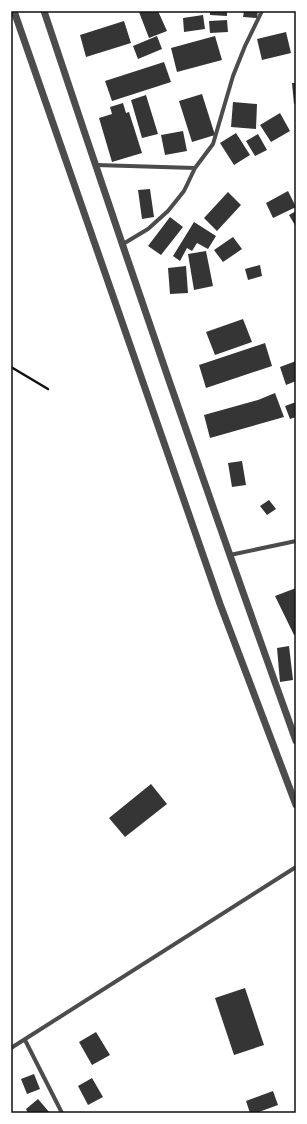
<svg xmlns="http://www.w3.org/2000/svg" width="307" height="1124" font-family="'Fira Sans',sans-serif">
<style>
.building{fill:#353535}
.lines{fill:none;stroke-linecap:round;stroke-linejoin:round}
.path{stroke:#111;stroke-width:2.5}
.minor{stroke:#4c4c4c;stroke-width:4}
.tertiary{stroke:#4c4c4c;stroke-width:7}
.neatline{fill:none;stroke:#111;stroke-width:1.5}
</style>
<rect width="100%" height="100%" fill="#fff"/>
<!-- building -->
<path class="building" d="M142,11H158L167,31L149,38L139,12Z
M210,11H227V16L210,15Z
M244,11H258L257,18L243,17Z
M203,15L205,29L184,32L183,18Z
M227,20L228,32L210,33L209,21Z
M124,21L131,43L86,57L80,35Z
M286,32L291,53L262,60L257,39Z
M157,36L162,49L138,59L133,46Z
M215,36L222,60L177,72L171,48Z
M164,62L171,82L112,101L105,81Z
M292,83H296V104H294Z
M202,94L215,135L192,142L179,101Z
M146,95L158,134L142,138L131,100Z
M233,102L257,104L256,129L231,127Z
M123,103L126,113L129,112L142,153L112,162L99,118L112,114L110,107Z
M280,113L290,131L271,142L260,125Z
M183,131L187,151L165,155L161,135Z
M236,133L250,155L234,165L220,143Z
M258,134L267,150L255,156L246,141Z
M150,189L154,217L142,219L138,190Z
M288,191L296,207L273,218L266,203Z
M228,192L241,205L217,231L204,218Z
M296,211V227L289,215Z
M170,217L183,227L161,255L148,246Z
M194,222L216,236L208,249L197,243L192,251L187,248L180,261L173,256Z
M233,237L242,249L223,262L214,250Z
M206,251L213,286L194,290L188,254Z
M260,265L262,276L248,280L245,269Z
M186,266L188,293L170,294L168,268Z
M243,319L252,342L215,355L206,332Z
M265,343L272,366L206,388L199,365Z
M296,361V381L286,385L280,367Z
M275,393L284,417L210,438L204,415L258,400Z
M296,402V417L290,419L285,406Z
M242,461L246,485L232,487L228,463Z
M269,500L276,509L267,515L260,506Z
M296,588V634L294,635L275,596Z
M289,646L293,680L280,682L277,648Z
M151,784L167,804L125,837L109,818Z
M245,988L264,1045L234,1055L215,998Z
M96,1032L110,1055L92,1065L79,1042Z
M34,1074L40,1089L27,1094L21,1079Z
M92,1078L103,1097L88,1105L78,1086Z
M273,1091L278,1105L256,1113H250L246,1101Z
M38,1099L50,1113H28L26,1109Z"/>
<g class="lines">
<!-- path -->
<path class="path" d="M11,367L48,389"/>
<!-- minor -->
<path class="minor" d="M96,165L195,168
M123,244L148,229L168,211L184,191L195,168L213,144L233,76L245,46L262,11
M230,555L296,541
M25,1040L62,1113
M11,1048L296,867"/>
<!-- tertiary -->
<path class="tertiary" d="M14,11L220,604L296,805
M44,11C125,255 209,499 296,741"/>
</g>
<!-- border -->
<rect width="307" height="1124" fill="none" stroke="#ffffff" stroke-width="24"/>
<rect x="12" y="12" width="283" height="1100" class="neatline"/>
</svg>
